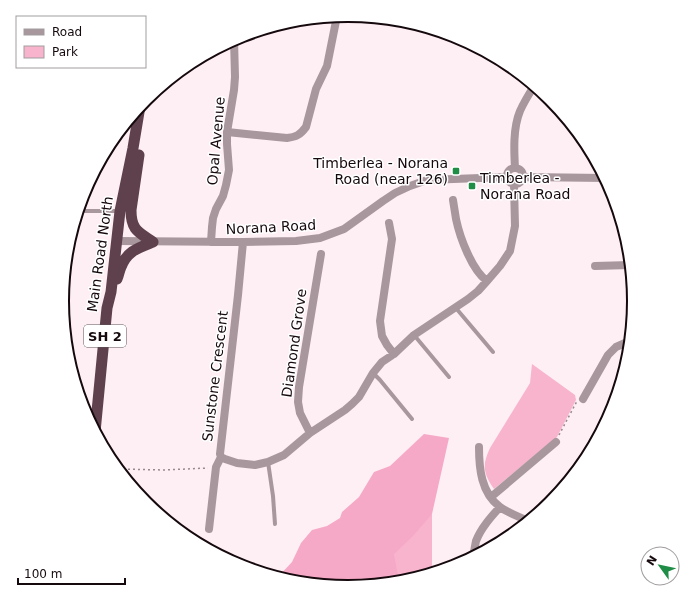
<svg xmlns="http://www.w3.org/2000/svg" width="696" height="602" font-family="'DejaVu Sans',sans-serif">
<style>
.green{fill:#f8b4cd}
.forest{fill:#f6a9c6}
.lines{fill:none;stroke-linecap:round;stroke-linejoin:round}
.path{stroke:#96888d;stroke-width:1.5;stroke-dasharray:2 3;stroke-linecap:butt}
.service{stroke:#a8989d;stroke-width:4}
.minor{stroke:#a8989d;stroke-width:8}
.trunk{stroke:#5e414c;stroke-width:11}
.poi-dot{fill:#1f8d46;stroke:#fff;stroke-width:1.5}
.labels{text-anchor:middle;dominant-baseline:central;stroke-width:3;stroke-linejoin:round;paint-order:stroke}
.shield{fill:#fff;stroke:#5b5356;stroke-width:1}
.shield-label{font-size:13px;font-weight:bold;fill:#15090e}
.street-label{font-size:14px;fill:#15090e;stroke:#fff}
.poi-label{font-size:14px;fill:#15090e;stroke:#fff;text-anchor:end}
.rim{fill:none;stroke:#15090e;stroke-width:2}
</style>
<rect width="100%" height="100%" fill="#feeff4"/>
<!-- green -->
<path class="green" d="M532,364L575,395L576,400L557,437L494,489C483,473 482,465 490,448L530,383Z
M432,514V573L404,582L348,587L300,582Z"/>
<!-- forest -->
<path class="forest" d="M424,434L449,438L432,514L413,536L394,554L398,576L389,580L375,581L359,579L347,587L292,581L278,577L292,562L301,543L312,530L327,526L340,518L342,512L359,497L374,472L390,466Z"/>
<g class="lines">
<!-- path -->
<path class="path" d="M559,435L577,401
M118,469L164,470L208,468"/>
<!-- service -->
<path class="service" d="M78,211H119
M455,307L493,352
M414,335L449,377
M373,373L380,380L412,419
M268,462L273,496L275,524"/>
<!-- minor -->
<path class="minor" d="M227,132L287,138C296,137 300,135 306,127L316,89L327,66L337,16
M507 176a8 8 0 1 1 16 0a8 8 0 1 1-16 0Z
M515,168C514,150 513,128 520,111C524,102 529,94 534,86
M524,177L605,178
M453,200C454,206 455,213 456,219C460,238 472,270 487,281
M389,223L392,239L380,321L382,336L387,345L394,354
M117,241L243,242L296,241L320,238L344,229L383,201L395,193L410,186L427,180L507,177
M211,242L212,227L213,218L216,209L223,196L226,185L229,170L227,144V132L234,90L235,77L234,39
M243,242L238,295L220,454L221,457L225,459L237,463L255,465L268,462L284,455L310,433L345,410L352,404L359,397L373,373L382,362L394,354L414,335L468,299L478,291L487,281L500,266L510,251L515,226L514,185
M595,266L630,265
M583,399L608,355L616,347L625,343L630,342
M310,433L300,413L298,402L299,387L321,254
M479,447C479,468 481,493 500,507C508,513 520,517 528,521
M491,497L556,442
M209,529L216,467L221,457
M473,557C474,552 475,546 476,541C481,528 491,517 500,507"/>
<!-- trunk -->
<path class="trunk" d="M139,155L131,210C131,230 138,232 153,242
M117,279C119,275 119,271 121,267C127,251 138,248 153,242
M95,432L107,308L111,292L120,211L133,148L140,106"/>
</g>
<!-- markers -->
<g class="poi-dot">
<rect x="452" y="167" width="8" height="8" rx="2"/>
<rect x="468" y="182" width="8" height="8" rx="2"/>
</g>
<g class="labels">
<!-- shield labels -->
<rect class="shield" x="84" y="325" width="42" height="22" rx="3"/>
<g class="shield-label">
<text x="105" y="336">SH 2</text>
</g>
<!-- street labels -->
<g class="street-label">
<text transform="translate(216 141) rotate(-85)">Opal Avenue</text>
<text transform="translate(271 227) rotate(-3)">Norana Road</text>
<text transform="translate(100 254) rotate(-82)">Main Road North</text>
<text transform="translate(294 343) rotate(-82)">Diamond Grove</text>
<text transform="translate(215 376) rotate(-83)">Sunstone Crescent</text>
</g>
<!-- poi labels -->
<g class="poi-label">
<text x="448" y="163">Timberlea - Norana<tspan x="448" dy="16">Road (near 126)</tspan></text>
<text x="480" y="178" text-anchor="start">Timberlea -<tspan x="480" dy="16">Norana Road</tspan></text>
</g>
</g>
<!-- crop -->
<path d="M0 0H696V602H0ZM69 301a279 279 0 1 1 558 0a279 279 0 1 1-558 0Z" fill="#fff" fill-rule="evenodd"/>
<path class="rim" d="M69 301a279 279 0 1 1 558 0a279 279 0 1 1-558 0Z"/>
<!-- legend -->
<rect x="16" y="16" width="130" height="52" fill="#ffffff" stroke="#a19d9f"/>
<rect x="24" y="29" width="20" height="6" fill="#a8989d" stroke="#a19d9f"/>
<text x="52" y="36" font-size="12" fill="#15090e">Road</text>
<rect x="24" y="46" width="20" height="12" fill="#f8b4cd" stroke="#a19d9f"/>
<text x="52" y="56" font-size="12" fill="#15090e">Park</text>
<!-- north arrow -->
<g transform="translate(660 566) rotate(303)"><circle r="19" fill="#ffffff" stroke="#a19d9f"/>
<path d="M0-3L7 15L0 10L-7 15Z" fill="#1f8d46"/>
<text y="-6" font-size="11" font-weight="bold" text-anchor="middle" fill="#15090e">N</text>
</g>
<!-- scale -->
<path d="M18 578v6h107v-6" fill="none" stroke="#15090e" stroke-width="2"/>
<text x="24" y="578" font-size="12" fill="#15090e" stroke="#ffffff" stroke-width="3" paint-order="stroke">100 m</text>
</svg>
